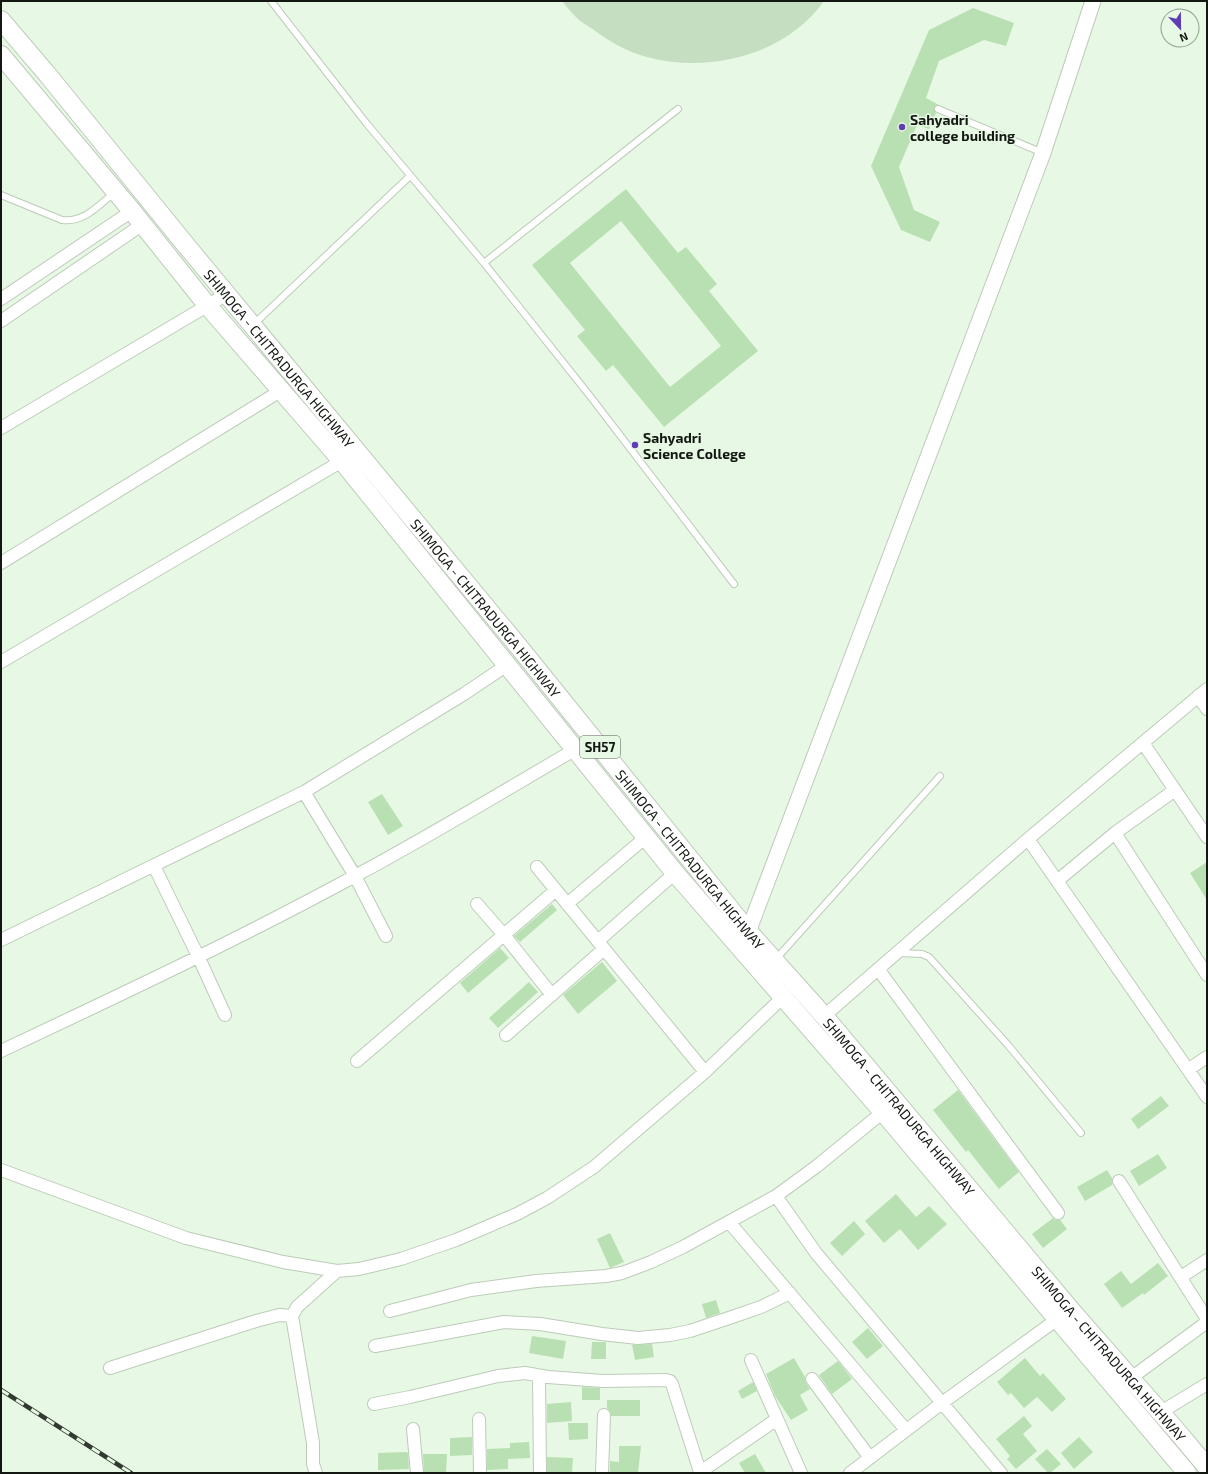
<svg xmlns="http://www.w3.org/2000/svg" width="1208" height="1474" font-family="'Exo 2',sans-serif">
<style>
.green{fill:#c5dec1}
.building{fill:#b9e0b2;fill-rule:evenodd}
.lines{fill:none;stroke-linecap:round;stroke-linejoin:round}
.service-casing{stroke:#bcccb9;stroke-width:8}
.minor-casing{stroke:#bcccb9;stroke-width:14}
.tertiary-casing{stroke:#bcccb9;stroke-width:17}
.primary-casing{stroke:#bcccb9;stroke-width:20}
.service{stroke:#fff;stroke-width:6}
.minor{stroke:#fff;stroke-width:12}
.tertiary{stroke:#fff;stroke-width:15}
.primary{stroke:#fff;stroke-width:18}
.rail-casing{stroke:#313930;stroke-width:4.5}
.rail{stroke:#e7f8e4;stroke-width:3;stroke-dasharray:9;stroke-linecap:butt}
.poi-dot{fill:#5e3cb4;stroke:#e7f8e4;stroke-width:1.5}
.labels{text-anchor:middle;dominant-baseline:central;stroke-width:3;stroke-linejoin:round;paint-order:stroke}
.shield{fill:#e7f8e4;stroke:#535c51;stroke-width:1}
.shield-label{font-size:13px;font-weight:bold;fill:#131912}
.poi-label{font-size:14px;font-weight:bold;fill:#131912;stroke:#e7f8e4;text-anchor:start}
.street-label{font-size:14px;fill:#131912;stroke:#e7f8e4}
</style>
<rect width="100%" height="100%" fill="#e7f8e4"/>
<!-- green -->
<path class="green" d="M562,1H824C786,55 709,74 647,57C626,52 608,40 591,28C585,24 578,20 574,15C570,11 566,6 562,1Z"/>
<!-- building -->
<path class="building" d="M973,8L1014,23L1006,46L984,40L939,61L926,98L939,105H936L934,108L936,113L929,129L917,125L899,167L914,210L940,222L930,242L901,230L871,166L929,30Z
M626,189L678,253L686,247L717,284L709,291L758,351L664,427L613,365L606,371L577,336L585,330L532,265ZM621,221L721,346L670,387L570,263Z
M382,794L403,826L388,835L368,802Z
M1207,862V900L1190,873Z
M552,904L557,910L520,942L514,936Z
M500,948L509,958L468,993L460,983Z
M602,962L617,981L578,1014L563,995Z
M529,982L538,992L498,1028L489,1018Z
M958,1090L1019,1172L999,1189L968,1150L966,1152L933,1110Z
M1161,1096L1169,1106L1138,1129L1131,1119Z
M1158,1154L1167,1168L1139,1186L1130,1171Z
M1107,1170L1112,1178V1185L1085,1201L1077,1187Z
M896,1194L916,1217L929,1206L947,1224L918,1250L900,1229L884,1243L865,1221Z
M1053,1218L1055,1220H1060L1067,1229L1043,1248L1032,1234Z
M854,1221L865,1234L842,1256L830,1243Z
M610,1233L624,1262L610,1268L597,1239Z
M1158,1263L1168,1276L1144,1295L1143,1293L1122,1308L1104,1284L1121,1271L1131,1284Z
M716,1300L720,1313L706,1318L702,1304Z
M868,1328L883,1346L867,1359L852,1342Z
M532,1336L566,1341L563,1359L529,1353Z
M592,1342H606V1359H591Z
M652,1344L654,1357L635,1360L632,1345Z
M794,1358L805,1377L806,1383L810,1389L800,1395L808,1410L791,1420L775,1396L766,1374Z
M1025,1358L1040,1376L1043,1373L1066,1399L1052,1412L1037,1397L1024,1408L1011,1393L1008,1395L997,1382Z
M838,1361L852,1379L832,1394L819,1375Z
M753,1382L757,1391L742,1399L738,1391Z
M582,1387L600,1388V1400H582Z
M607,1400H640V1416H611L610,1411L607,1408Z
M571,1402L572,1421L547,1423V1404Z
M1024,1416L1032,1426L1023,1434L1037,1451L1016,1469L1007,1459L1010,1456L996,1439Z
M568,1423H588V1439L569,1440Z
M472,1437V1455L450,1456V1438Z
M1079,1437L1093,1452L1074,1469L1061,1453Z
M529,1442L530,1458L508,1459V1469L487,1470V1449L510,1448V1443Z
M619,1446H641L638,1473H610V1461L619,1462Z
M1047,1449L1061,1464L1050,1473H1048L1035,1459Z
M406,1452L408,1453L409,1469L378,1470V1453Z
M423,1454H447L446,1473L424,1472Z
M755,1454L766,1473H745L739,1463Z
M547,1457L573,1458L572,1473H547Z"/>
<g class="lines">
<defs>
<path id="service" d="M271,1L367,124L484,263L590,396L734,584
M938,109L1043,153
M1,195L62,220C84,223 99,205 115,192
M484,263L678,109
M254,324L410,176
M899,953L922,954L929,957L1008,1045L1081,1133
M776,959L940,776"/>
<path id="minor" d="M1,299L132,211
M1,321L143,224
M1,428L227,294
M1,563L282,390
M1,662L342,461
M1198,696L1207,709
M1143,743L1207,837
M304,792L355,876L386,936
M1115,833L1207,975
M1028,839L1207,1097
M154,866L199,958L225,1015
M537,867L705,1072
M1057,881L1115,833L1175,790
M477,904L504,935L552,995
M567,904L646,837
M1,940L304,792L464,694L507,665
M598,941L675,873
M878,969L1058,1213
M824,1016L1028,839L1207,689
M506,1035L604,949
M1,1051C120,995 239,939 355,876C430,836 502,792 576,749
M357,1061L556,890
M1189,1069L1207,1057
M1,1170L186,1238L283,1262L337,1271L359,1269L401,1259L456,1240L517,1214L547,1198L594,1167L705,1072L782,998
M1119,1181L1182,1280
M776,1196L816,1253L1001,1473
M729,1222L906,1430
M1207,1260L1184,1275L1182,1280L1207,1319
M390,1311L471,1290L536,1281L606,1276L622,1273L651,1262L683,1247L776,1196L817,1166L883,1112
M375,1346L504,1322L540,1324L602,1334L638,1338L670,1335L690,1331L735,1316L761,1307L790,1293
M751,1360L801,1473
M110,1368L256,1321L279,1315L292,1316
M539,1376L540,1473
M1131,1378L1207,1322
M812,1379L870,1458
M374,1404L410,1397L498,1376L525,1373L548,1377L603,1381L666,1380L670,1381L672,1384L700,1472
M1161,1412L1207,1384
M479,1419L480,1473
M413,1429L417,1473
M316,1473L313,1464V1443L292,1316L297,1307L337,1271
M602,1473L604,1415
M699,1473L777,1419
M850,1473L942,1403L1063,1315"/>
<path id="tertiary" d="M745,940L1043,153L1093,1"/>
<g id="primary">
<path id="s1" d="M1,20L47,74L185,244L519,647L748,931L824,1016L1070,1309L1176,1430L1207,1467"/>
<path d="M1,55L132,211L207,305L342,461L675,873L883,1112L1187,1473"/>
</g>
</defs>
<!-- service casing -->
<use href="#service" class="service-casing"/>
<!-- minor casing -->
<use href="#minor" class="minor-casing"/>
<!-- tertiary casing -->
<use href="#tertiary" class="tertiary-casing"/>
<!-- primary casing -->
<use href="#primary" class="primary-casing"/>
<!-- service -->
<use href="#service" class="service"/>
<!-- minor -->
<use href="#minor" class="minor"/>
<!-- tertiary -->
<use href="#tertiary" class="tertiary"/>
<!-- primary -->
<use href="#primary" class="primary"/>
<defs>
<path id="rail" d="M1,1390L131,1473"/>
</defs>
<!-- rail casing -->
<use href="#rail" class="rail-casing"/>
<!-- rail -->
<use href="#rail" class="rail"/>
</g>
<!-- markers -->
<g class="poi-dot">
<circle cx="902" cy="127" r="4"/>
<circle cx="635" cy="445" r="4"/>
</g>
<g class="labels">
<!-- shield labels -->
<rect class="shield" x="580" y="736" width="40" height="22" rx="3"/>
<g class="shield-label">
<text x="600" y="747">SH57</text>
</g>
<!-- poi labels -->
<g class="poi-label">
<text x="910" y="119">Sahyadri<tspan x="910" dy="16">college building</tspan></text>
<text x="643" y="437">Sahyadri<tspan x="643" dy="16">Science College</tspan></text>
</g>
<!-- street labels -->
<g class="street-label">
<text stroke="none"><textPath href="#s1" startOffset="438">SHIMOGA - CHITRADURGA HIGHWAY</textPath></text>
<text stroke="none"><textPath href="#s1" startOffset="762">SHIMOGA - CHITRADURGA HIGHWAY</textPath></text>
<text stroke="none"><textPath href="#s1" startOffset="1086">SHIMOGA - CHITRADURGA HIGHWAY</textPath></text>
<text stroke="none"><textPath href="#s1" startOffset="1410">SHIMOGA - CHITRADURGA HIGHWAY</textPath></text>
<text stroke="none"><textPath href="#s1" startOffset="1734">SHIMOGA - CHITRADURGA HIGHWAY</textPath></text>
</g>
</g>
<!-- border -->
<rect width="1208" height="1474" fill="none" stroke="#131912" stroke-width="4"/>
<!-- north arrow -->
<g transform="translate(1180 28) rotate(158)"><circle r="19" fill="#e7f8e4" stroke="#929f90"/>
<path d="M0-3L7 15L0 10L-7 15Z" fill="#5e3cb4"/>
<text y="-6" font-size="11" font-weight="bold" text-anchor="middle" fill="#131912">N</text>
</g>
</svg>
